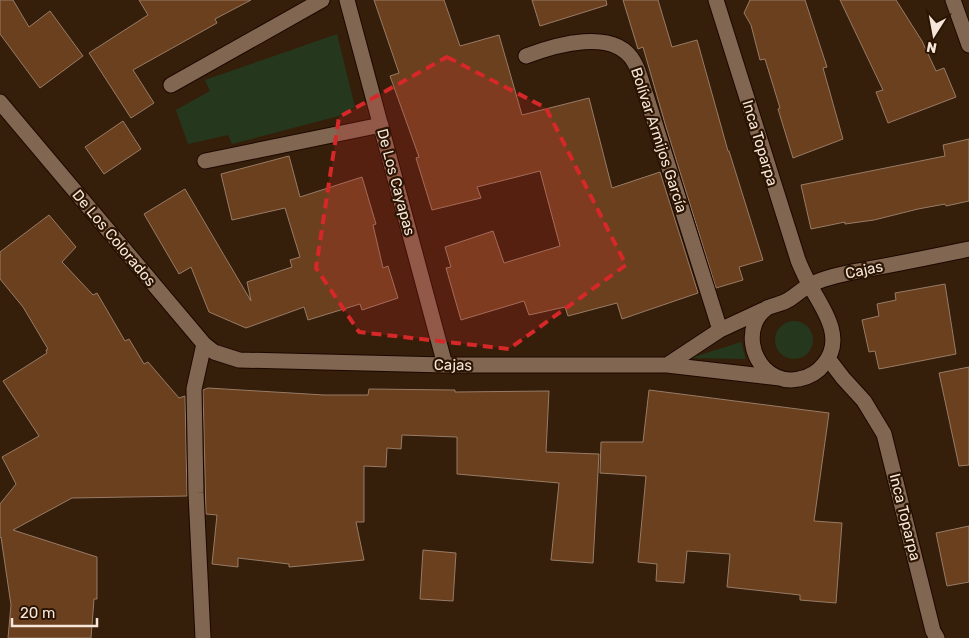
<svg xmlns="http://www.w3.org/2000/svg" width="969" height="638" font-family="Rubik,sans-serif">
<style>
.green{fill:#25381e}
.building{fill:#6a401e;stroke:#987b66}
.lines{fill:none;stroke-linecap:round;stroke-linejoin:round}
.minor-casing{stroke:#1c0800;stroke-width:17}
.minor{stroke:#816651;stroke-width:15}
.marked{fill:#d62828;fill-opacity:0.2;stroke:#d62828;stroke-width:4;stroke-dasharray:10 6;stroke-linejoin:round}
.labels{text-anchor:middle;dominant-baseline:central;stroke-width:4.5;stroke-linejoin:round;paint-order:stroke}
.street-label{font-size:15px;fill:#f6e6da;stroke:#2b1502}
</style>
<rect width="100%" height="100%" fill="#351f0a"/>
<!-- green -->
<path class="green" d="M337,34L355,107L346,114L232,144L228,135L188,144L176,110L210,91L205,80Z
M775 340a19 19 0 1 1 38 0a19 19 0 1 1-38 0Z
M741,342L746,359L691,358Z"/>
<!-- building -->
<path class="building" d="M0,0H13L29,27L50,11L83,56L40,88L0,34Z
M139,0H251L215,19L217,23L133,70L154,103L131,118L89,53L148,15Z
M374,0H444L460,46L499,35L522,115L589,98L612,188L660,172L698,293L622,319L617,303L568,316L565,307L529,315L524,301L461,320L446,268L451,267L445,247L493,231L504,263L560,246L540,171L477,187L481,198L432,210L416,158L419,157L390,76L399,73Z
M532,0H606L607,5L540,26Z
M623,0H658L672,47L697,40L728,151H729L763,260L739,267L743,280L716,288L666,127L643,47L638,49Z
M750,0H805L827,67L823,68L843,139L793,158L778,109L780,108L765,59L760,60L751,25L744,13Z
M840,0H896L922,41L936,71L944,68L956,97L888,123L876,92L883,90Z
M123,121L141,149L104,174L85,147Z
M969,139V201L946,206L945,204L918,209L874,220L845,224V222L811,229L801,185L945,156L943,145Z
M289,156L300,197L362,177L376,224L373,225L383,268L388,266L398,298L362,310L360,304L308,320L304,307L246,328L209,312L191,267L179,274L144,214L185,189L251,301L247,282L292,267L290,260L300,257L285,208L232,220L221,174Z
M49,215L76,247L62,262L93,295L97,293L125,341L129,339L144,364L148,362L179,398L185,396L187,496L72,498L13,530L97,557V599H94L91,638H8L11,605L1,537L0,538V504L16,484L2,457L39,436L3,381L47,353L46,350L48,349L23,307L0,279V252Z
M945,284L956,354L879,369L875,351L869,352L862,320L879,316L877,304L896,300L895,293Z
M969,367V465L959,466L939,373Z
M208,388L324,395H368L369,389L455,390V392L549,391L546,452L599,454L593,563L551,560L559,483L457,474V437L402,435L401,449L387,448L386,467L364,466V522H356L364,560L289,567V564L238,558V567L212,564L217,515L206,514L203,390Z
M649,390L829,413L814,521L842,523L836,603L800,600V595L727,587L730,554L687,551L684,583L656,581L657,564L638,562L646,476L600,473L601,442H643Z
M969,526V582L947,586L936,533Z
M423,550L456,553L453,601L420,599Z"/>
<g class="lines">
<defs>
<path id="minor" d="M347,0L445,365
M716,0L798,260C801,268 805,276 809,284C822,307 846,338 824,364C818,372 810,377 799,379C767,386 744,351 755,323C757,318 762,311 767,308C773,305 782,304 788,300C795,296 802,289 810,285C827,276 849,273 868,269C902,263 935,256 969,249
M953,0L969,45
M526,56C555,45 615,27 634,62C640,72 642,84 646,95L720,330
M171,85L322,0
M0,102L204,344L214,352L239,360L445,365H667L780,378
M205,161L381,125
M827,360L830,361L843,378L864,401L884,434L933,631L937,638
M667,365L720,330L763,310
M203,638L196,493L194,389L204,344"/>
</defs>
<!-- minor casing -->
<use href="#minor" class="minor-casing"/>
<!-- minor -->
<use href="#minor" class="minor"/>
</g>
<!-- marked area -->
<path class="marked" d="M447,57L546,108L626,265L509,349L359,332L316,268L339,117Z"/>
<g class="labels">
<!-- street labels -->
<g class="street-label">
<text transform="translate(659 140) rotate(72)">Bolívar Armijos García</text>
<text transform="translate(760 143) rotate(73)">Inca Toparpa</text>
<text transform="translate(396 182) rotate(75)">De Los Cayapas</text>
<text transform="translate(114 238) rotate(50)">De Los Colorados</text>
<text transform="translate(864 270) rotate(-12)">Cajas</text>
<text transform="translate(453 365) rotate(1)">Cajas</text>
<text transform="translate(905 517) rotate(76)">Inca Toparpa</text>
</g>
</g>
<!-- north arrow -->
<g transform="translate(934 35) rotate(191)" stroke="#2b1502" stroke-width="4" paint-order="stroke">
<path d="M0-4L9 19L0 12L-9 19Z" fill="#f6e6da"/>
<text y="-8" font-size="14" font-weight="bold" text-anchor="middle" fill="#f6e6da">N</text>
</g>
<!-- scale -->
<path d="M12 618v8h85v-8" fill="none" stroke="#f6e6da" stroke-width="2.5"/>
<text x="20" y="618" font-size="15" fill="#f6e6da" stroke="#2b1502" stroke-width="4" paint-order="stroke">20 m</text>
</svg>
